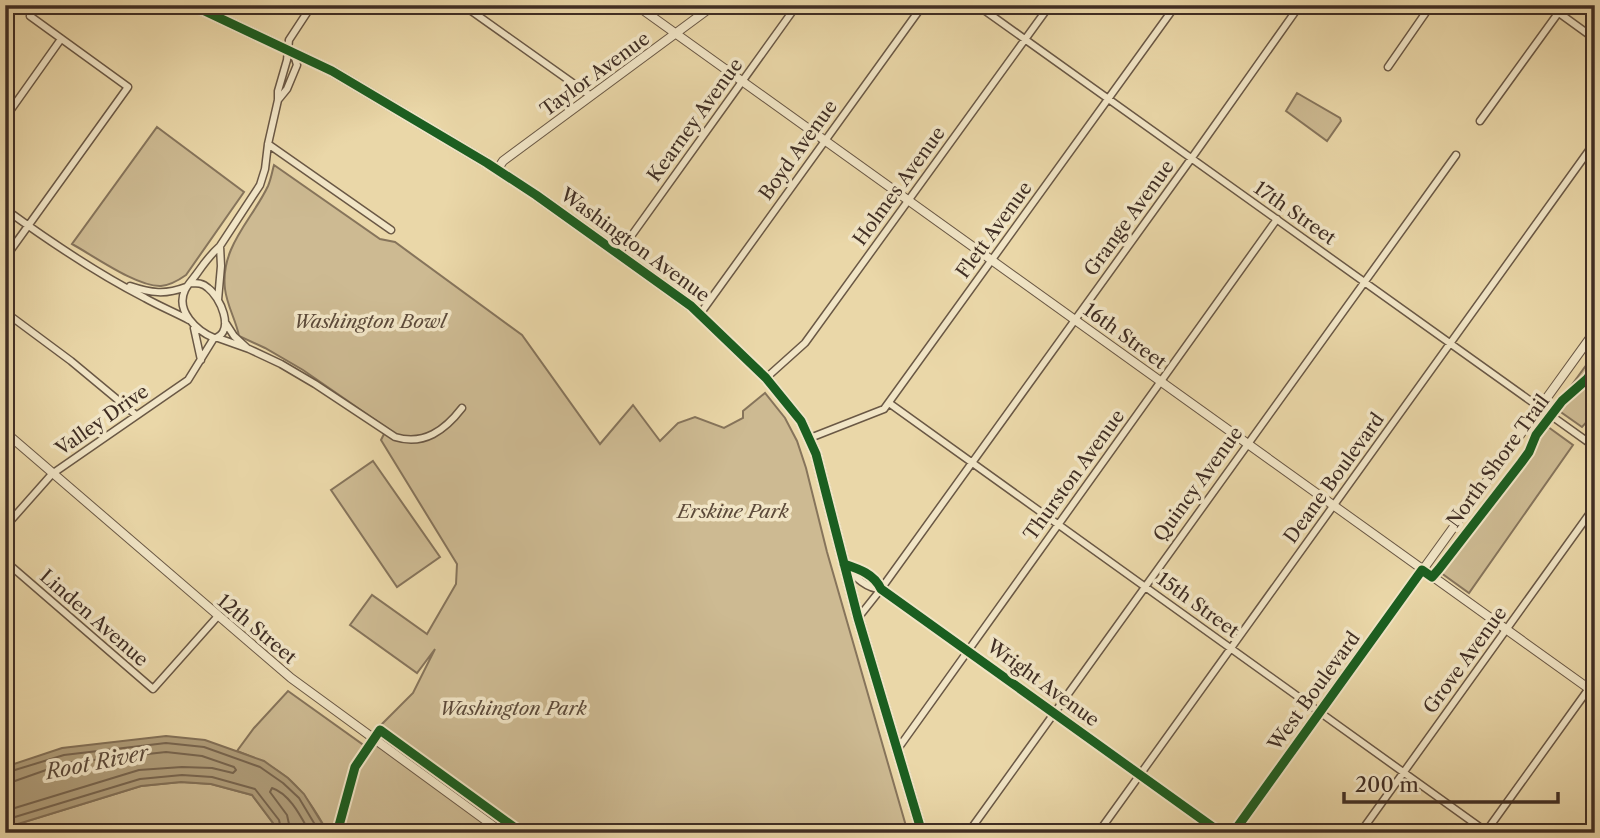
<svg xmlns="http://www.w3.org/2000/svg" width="1600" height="838" font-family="'Libre Caslon Text',serif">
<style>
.green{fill:#cdba92;stroke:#86745b;stroke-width:2}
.water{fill:#b09e7b;stroke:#837158;stroke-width:2}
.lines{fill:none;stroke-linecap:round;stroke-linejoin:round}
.shore{stroke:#786650;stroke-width:2}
.minor-casing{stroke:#6a5845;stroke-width:9}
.tertiary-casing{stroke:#6a5845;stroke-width:10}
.primary-casing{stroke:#402e24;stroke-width:12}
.minor{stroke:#f1e5c6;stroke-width:6}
.tertiary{stroke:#f1e5c6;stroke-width:8}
.primary{stroke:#ead7a8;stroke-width:10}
.cycleway-casing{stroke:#f1e5c6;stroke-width:13}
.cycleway{stroke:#1b5e20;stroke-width:9}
.labels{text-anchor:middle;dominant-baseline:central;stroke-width:7;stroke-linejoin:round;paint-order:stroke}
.street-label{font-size:19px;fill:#402e24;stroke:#f1e5c6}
.park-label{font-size:19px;font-style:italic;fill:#5c4a3a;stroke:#f1e5c6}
.water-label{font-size:21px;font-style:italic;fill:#5c4a3a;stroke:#f1e5c6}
</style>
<rect width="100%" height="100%" fill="#ead7a8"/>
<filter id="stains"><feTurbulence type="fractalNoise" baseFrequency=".00286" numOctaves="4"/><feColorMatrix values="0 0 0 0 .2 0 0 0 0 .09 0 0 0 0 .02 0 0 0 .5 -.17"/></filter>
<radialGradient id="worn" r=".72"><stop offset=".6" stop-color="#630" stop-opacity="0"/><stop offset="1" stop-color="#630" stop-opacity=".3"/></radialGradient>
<!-- green -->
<path class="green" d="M1297,93L1340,118L1341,121L1327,141L1286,111Z
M157,127L244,192L186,275C179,280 171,285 161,286C137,287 94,256 72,244Z
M274,165L380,239L395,242L522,335L600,444L633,405L660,441L678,423L695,417L724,428L743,418V411L765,393L785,418L797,441L806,468L827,552L908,833H328C302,786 287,770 237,751L254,728L288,691L365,746L376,730L413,693L435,649L417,673L350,625L372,595L427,634L456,584L457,564L381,440L387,428L303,370L265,348L239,336C236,320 227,306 225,289C220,247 252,220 268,186C271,179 272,172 274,165Z
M1595,353V413L1582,427L1555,408Z
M1544,424L1573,445L1469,593L1437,570Z
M373,461L440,557L397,587L331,490Z
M181,782L211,784L252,795L273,823L276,833H5V828L141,786Z"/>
<!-- water -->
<path class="water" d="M166,736L205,740L264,761L288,778L304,794L328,833H276L273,823L252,795L211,784L181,782L141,786L5,828V767L62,748Z"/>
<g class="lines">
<!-- shore -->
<path class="shore" d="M5,773L64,755L166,743L204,747L260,767L283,783L299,798L320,833
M5,782H12L66,763L166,752L202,756L234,767L236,770L233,773L212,768L182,767L139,770L5,811
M5,820L140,779L182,775L212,777L255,789L279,820L282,833
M291,833L287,815L270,792L272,788C290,794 301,817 310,833"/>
<defs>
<path id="minor" d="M463,5L591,96
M977,5L1595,447
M1548,5L1595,39
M1388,67L1431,5
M278,100L287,89L297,65L293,51
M5,118L61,39
M1480,121L1564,5
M268,144L391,230
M5,209C49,241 96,273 145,298C159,306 174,312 189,320
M619,253L797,5
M5,258L128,87L30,16
M191,283C197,283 203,283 208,288C220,297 235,330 216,338
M130,286C151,293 165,295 186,287
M218,300L221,266L220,246
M5,312L71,361L136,415
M700,314L923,5
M225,322L234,336L247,348
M194,328L201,360
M214,338C197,331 175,311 185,290C188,284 194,278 198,272C205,262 211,254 220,246L260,185L265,169L268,144L278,100V91L287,60L289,40L312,5
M218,338L249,349L281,364L315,384L395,437C424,446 445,430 462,408
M766,378L805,343L1050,5
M889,403L1488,833
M810,438L884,409L1176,5
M5,527L52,474L188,380L214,338
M5,561L153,689L218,616
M844,564C859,569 874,574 881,589L1221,833
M846,567C855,577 867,589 881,589
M858,618L881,589L1191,159L1300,5
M5,712H6
M897,750L1277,219
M968,833L1456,155
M1098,833L1595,142
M1360,833L1595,506
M1485,833L1595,680"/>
<path id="tertiary" d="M636,5L1595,693
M497,170L503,161L714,5
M5,432L291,678L503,833
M1233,833L1595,331"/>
<path id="primary" d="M192,5L332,71L487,163L536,195L691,306L766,378L801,421L816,454L858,618L922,833"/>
</defs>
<!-- minor casing -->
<use href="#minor" class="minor-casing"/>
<!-- tertiary casing -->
<use href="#tertiary" class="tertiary-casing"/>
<!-- primary casing -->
<use href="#primary" class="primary-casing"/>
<!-- minor -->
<use href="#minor" class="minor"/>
<!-- tertiary -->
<use href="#tertiary" class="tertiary"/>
<!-- primary -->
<use href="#primary" class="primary"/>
<defs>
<path id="cycleway" d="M192,5L332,71L487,163L536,195L691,306L766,378L801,421L816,454L858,618L922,833
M844,564C859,569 874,574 881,589L1221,833
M337,833L355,767L380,730L522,833
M1233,833L1422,570L1432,577L1439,569L1521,463L1529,452L1536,435L1562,401L1587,379L1595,368"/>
</defs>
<!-- cycleway casing -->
<use href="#cycleway" class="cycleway-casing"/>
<!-- cycleway -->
<use href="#cycleway" class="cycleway"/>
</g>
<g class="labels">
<!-- street labels -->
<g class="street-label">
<text transform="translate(595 74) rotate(-36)">Taylor Avenue</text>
<text transform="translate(695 120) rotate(-54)">Kearney Avenue</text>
<text transform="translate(798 150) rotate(-54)">Boyd Avenue</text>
<text transform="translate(899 186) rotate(-54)">Holmes Avenue</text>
<text transform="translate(1295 213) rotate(35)">17th Street</text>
<text transform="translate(1129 218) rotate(-54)">Grange Avenue</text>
<text transform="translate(994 230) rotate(-54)">Flett Avenue</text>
<text transform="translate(635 245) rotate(36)">Washington Avenue</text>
<text transform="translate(1125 336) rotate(36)">16th Street</text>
<text transform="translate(102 420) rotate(-35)">Valley Drive</text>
<text transform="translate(1498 461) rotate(-54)">North Shore Trail</text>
<text transform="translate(1074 475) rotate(-54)">Thurston Avenue</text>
<text transform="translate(1334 478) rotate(-54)">Deane Boulevard</text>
<text transform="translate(1198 484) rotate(-54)">Quincy Avenue</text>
<text transform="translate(1198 605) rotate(36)">15th Street</text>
<text transform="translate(94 618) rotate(41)">Linden Avenue</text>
<text transform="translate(257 629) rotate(40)">12th Street</text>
<text transform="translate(1465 660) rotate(-54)">Grove Avenue</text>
<text transform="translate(1043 683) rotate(36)">Wright Avenue</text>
<text transform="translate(1314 691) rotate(-54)">West Boulevard</text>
</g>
<!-- park labels -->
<g class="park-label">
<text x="370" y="321">Washington Bowl</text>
<text x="733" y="511">Erskine Park</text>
<text x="513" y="708">Washington Park</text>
</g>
<!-- water labels -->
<g class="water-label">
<text transform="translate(97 762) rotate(-11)">Root River</text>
</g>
</g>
<!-- margin -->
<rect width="1600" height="838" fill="none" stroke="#ead7a8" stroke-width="28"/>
<rect x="7" y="7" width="1586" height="824" fill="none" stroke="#402e24" stroke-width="3.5"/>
<rect x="14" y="14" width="1572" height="810" fill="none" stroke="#402e24" stroke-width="2"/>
<!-- scale -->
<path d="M1344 792v10h214v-10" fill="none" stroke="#402e24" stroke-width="3.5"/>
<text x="1355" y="792" font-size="21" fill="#402e24" stroke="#f1e5c6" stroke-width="5" paint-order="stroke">200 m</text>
<rect width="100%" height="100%" filter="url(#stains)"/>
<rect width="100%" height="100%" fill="url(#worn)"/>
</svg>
